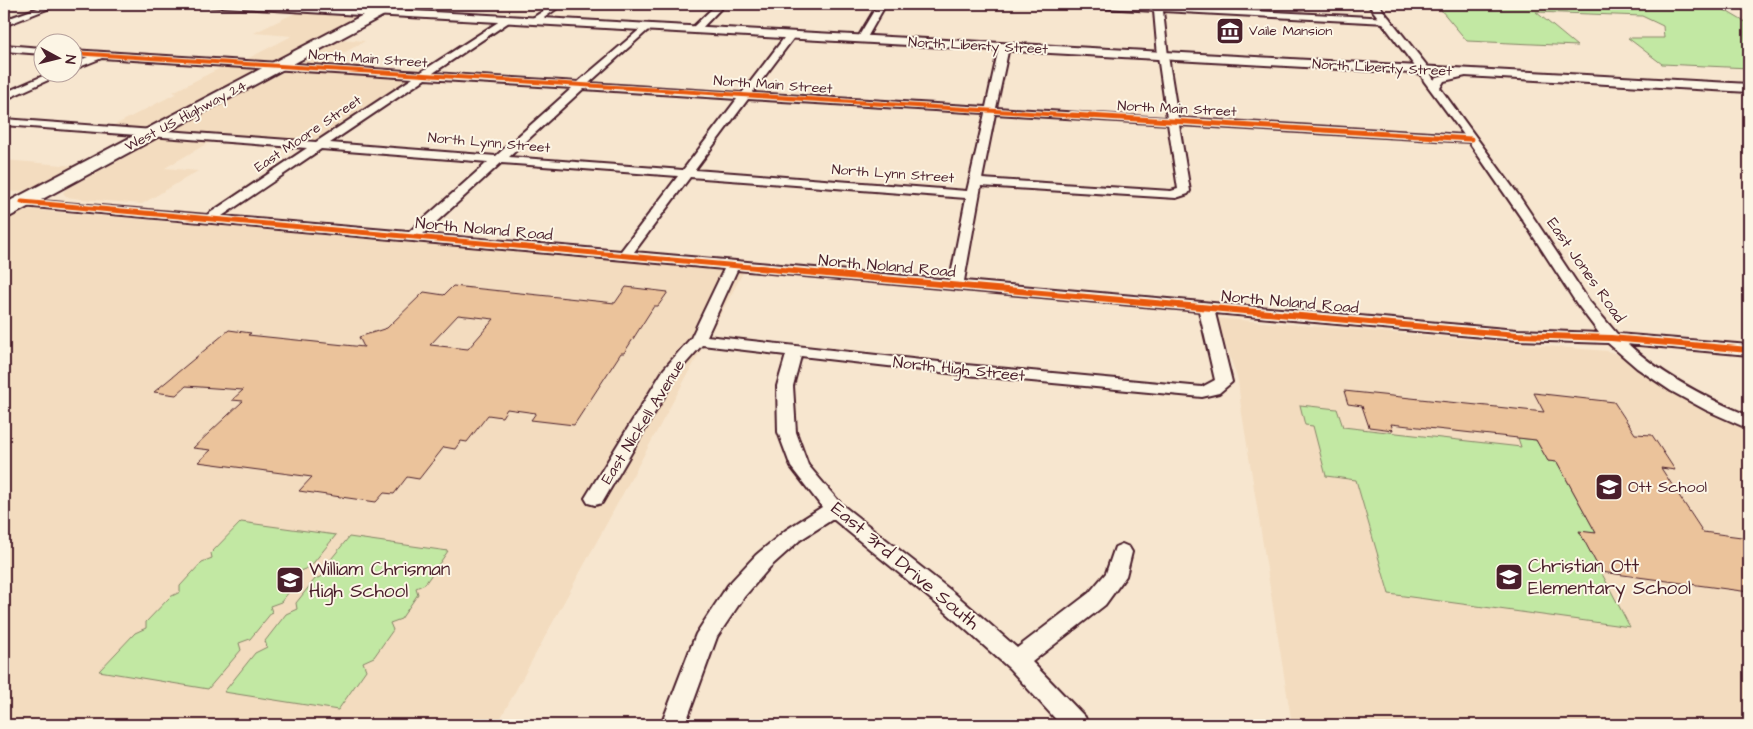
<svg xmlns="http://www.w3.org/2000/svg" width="1753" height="729" font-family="'Architects Daughter',sans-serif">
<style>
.built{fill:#f3dcbf}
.green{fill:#c2e8a3;stroke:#868467}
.building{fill:#ebc39b;stroke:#4a1f2b;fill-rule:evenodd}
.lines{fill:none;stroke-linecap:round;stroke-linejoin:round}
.minor-casing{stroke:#4a1f2b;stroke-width:4}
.tertiary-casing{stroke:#4a1f2b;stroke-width:4}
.secondary-casing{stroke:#4a1f2b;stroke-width:4}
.primary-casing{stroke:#4a1f2b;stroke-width:4}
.minor{fill:#fcf5e5;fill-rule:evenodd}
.tertiary{fill:#fcf5e5;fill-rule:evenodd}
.secondary{fill:#fcf5e5;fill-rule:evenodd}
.primary{fill:#fcf5e5;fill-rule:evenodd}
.cycleway-far2-casing{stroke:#fcf5e5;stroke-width:5.5}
.cycleway-far1-casing{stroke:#fcf5e5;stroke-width:8}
.cycleway-casing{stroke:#fcf5e5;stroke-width:9}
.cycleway-far2{stroke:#e8590c;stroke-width:4}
.cycleway-far1{stroke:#e8590c;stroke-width:5}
.cycleway{stroke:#e8590c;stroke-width:6}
.labels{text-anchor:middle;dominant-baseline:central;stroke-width:4;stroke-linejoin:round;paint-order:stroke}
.far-poi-label{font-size:14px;fill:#4a1f2b;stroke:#fcf5e5;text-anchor:start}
.far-street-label{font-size:14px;fill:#4a1f2b;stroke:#fcf5e5}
.street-label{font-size:16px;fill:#4a1f2b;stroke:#fcf5e5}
.poi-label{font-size:16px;fill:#4a1f2b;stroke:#fcf5e5;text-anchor:start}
.near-street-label{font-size:19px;fill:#4a1f2b;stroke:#fcf5e5}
.near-poi-label{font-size:19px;fill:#4a1f2b;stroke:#fcf5e5;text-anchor:start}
</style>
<rect width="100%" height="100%" fill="#f7e6cf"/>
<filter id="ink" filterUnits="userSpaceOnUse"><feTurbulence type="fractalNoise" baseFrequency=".02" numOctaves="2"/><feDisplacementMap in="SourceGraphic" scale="10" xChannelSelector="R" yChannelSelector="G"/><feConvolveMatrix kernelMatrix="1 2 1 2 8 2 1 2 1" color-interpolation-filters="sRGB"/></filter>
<g filter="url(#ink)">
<!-- built -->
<path class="built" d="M406,4H464L444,15L394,11Z
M301,10L362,15L275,60H245L292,36L254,33Z
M341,39L365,41L321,66L301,63Z
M226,65L259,68L153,125L139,128L113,126L177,93L173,92Z
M288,69L417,76L323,139L317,141L178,130V128Z
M168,137L213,140L165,168L198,171L142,204L81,199L67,197L63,193L66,189L156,140Z
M4,160L75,166L31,189L16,192L4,191Z
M21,209L744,271L497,725H4V219Z
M1216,318L1607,351L1619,355L1729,420L1749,429V725H1292L1241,407L1238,380Z"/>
<!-- green -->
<path class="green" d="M1436,4H1714L1743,21L1749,22V68L1662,64L1628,38H1664L1663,26L1642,16L1536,12L1577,46L1467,41Z
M1300,405L1337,409L1343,427L1521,447L1518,438L1536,440L1548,461L1557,462L1596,533L1580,532L1630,627L1389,594L1356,480L1326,476L1313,426L1305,425Z
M241,522L336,535L310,567L300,571L301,577L281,602L270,606L272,612L250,639L239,643L241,650L208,689L99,671L135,633L146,628V622L170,597L180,592V586L202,562L212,558L211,553Z
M349,537L448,551L425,584L416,588L418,594L401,619L390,623L393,630L374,657L363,662L366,670L338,710L224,692L255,653L267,647L265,641L286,614L297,609L296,603L315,579L325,575L323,569Z"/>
<!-- building -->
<path class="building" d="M1220,25L1234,26L1240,38H1227Z
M453,286L615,303L626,287L668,292L658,306H654L624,353H621L574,425L531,420L536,413L507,409L502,417L488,415L467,442L461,441L455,449L444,447L419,479L407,477L394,494L384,493L376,502L299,491L312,477L198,462L211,450L193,448L243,401L232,400L243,390L186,386L176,395L154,392L229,330L251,333L248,335L364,347L359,337L387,328L424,292L444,295ZM458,315L494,319L468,349L430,345Z
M1344,391L1544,412L1534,393L1614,402L1635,434L1652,435L1675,470L1661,468L1703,532L1749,538V592L1601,572L1579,531L1596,533L1557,462L1548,461L1536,440L1391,424L1393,430L1369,427L1362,406L1348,404Z"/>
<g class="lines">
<defs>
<path id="minor" d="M49,4H60L4,26V20Z
M202,4H249L377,10L381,13L377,16L206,6Z
M554,4H563L537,23H531V19Z
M717,4H725L698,32H692V28Z
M878,4H886L865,41H859L857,39Z
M1067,4L1154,6V4H1162V6L1389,18L1390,20L1386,23L1163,11L1168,56L1178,118L1464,135L1424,81L1419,70L1424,67L1427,68L1434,80L1436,77L1470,71V75L1444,81L1440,88L1519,196L1589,301L1617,334L1749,345V355L1628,344C1663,376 1706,398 1749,416V429L1706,410L1671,391L1637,368L1608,343L1517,340L1215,313L1232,382L1219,393L1202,397L966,375L801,356L793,386L796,432L808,465L841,504L954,593L1017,648L1089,593L1106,573L1115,547L1122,544L1129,547L1132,552L1126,576L1105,605L1032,662L1085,717L1088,725H1061L1009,668L938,605L833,519L800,540L770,567L744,597L717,637L685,725H661L696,634L728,585L756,555L786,530L822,507L791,467L778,432L777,386L786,355L702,345L679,371L602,503L595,505L588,503L585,498L664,369L691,338L724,269L22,206L16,202L18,199L207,215L307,148L4,125V119L316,142L413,78L102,58L72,70V63L88,57L72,56V50L421,72L506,17L510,20L509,22L433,73L578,82L645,25L649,28L648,30L589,83L742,93L787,34L790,33L795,36L752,93L986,107L999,47L1004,44L1009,47L996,108L1167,118L1158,56L1154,11L1071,6ZM425,79L572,88L496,156L330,143ZM583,89L737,99L683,170L509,157ZM748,99L985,113L967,191L695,170ZM995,114L1168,124L1178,189L1171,191L982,179ZM1179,125L1469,142L1522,219L1577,304L1599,333L1517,330L964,281L981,186L1176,198L1188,194L1190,191ZM321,149L488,162L409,232L222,216ZM501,163L678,176L621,251L423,234ZM690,177L966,198L950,280L634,252ZM737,270L1199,311L1215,380L1202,387L966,365L707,336Z
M4,45L42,48V54L4,51Z
M52,72H66L4,100V93Z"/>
<path id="tertiary" d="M1368,4H1378L1428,67L1430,70L1428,73H1420Z"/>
<path id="secondary" d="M377,9L1749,84V92L373,15L371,13Z"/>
<path id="primary" d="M384,4H401L399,7L11,216L4,218V204Z"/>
</defs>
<!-- minor casing -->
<use href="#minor" class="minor-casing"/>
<!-- tertiary casing -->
<use href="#tertiary" class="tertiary-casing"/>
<!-- secondary casing -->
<use href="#secondary" class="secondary-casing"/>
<!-- primary casing -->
<use href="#primary" class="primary-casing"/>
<!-- minor -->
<use href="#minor" class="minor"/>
<!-- tertiary -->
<use href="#tertiary" class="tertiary"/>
<!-- secondary -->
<use href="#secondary" class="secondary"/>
<!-- primary -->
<use href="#primary" class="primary"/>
<defs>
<path id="cycleway-far2" d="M72,53L1093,117"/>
<path id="cycleway-far1" d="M1072,115L1471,139
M22,202L773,269"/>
<path id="cycleway" d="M759,268L1517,335L1611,338L1749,350"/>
</defs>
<!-- cycleway-far2 casing -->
<use href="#cycleway-far2" class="cycleway-far2-casing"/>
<!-- cycleway-far1 casing -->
<use href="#cycleway-far1" class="cycleway-far1-casing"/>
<!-- cycleway casing -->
<use href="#cycleway" class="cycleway-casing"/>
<!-- cycleway-far2 -->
<use href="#cycleway-far2" class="cycleway-far2"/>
<!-- cycleway-far1 -->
<use href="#cycleway-far1" class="cycleway-far1"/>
<!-- cycleway -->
<use href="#cycleway" class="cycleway"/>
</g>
</g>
<!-- icons -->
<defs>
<symbol id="museum-square" viewBox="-11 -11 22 22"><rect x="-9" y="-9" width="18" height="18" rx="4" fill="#4a1f2b" stroke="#fcf5e5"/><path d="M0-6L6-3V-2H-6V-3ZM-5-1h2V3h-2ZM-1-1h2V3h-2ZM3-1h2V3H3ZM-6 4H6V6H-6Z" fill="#fff"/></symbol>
<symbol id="school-square" viewBox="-11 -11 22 22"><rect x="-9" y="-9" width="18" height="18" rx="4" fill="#4a1f2b" stroke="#fcf5e5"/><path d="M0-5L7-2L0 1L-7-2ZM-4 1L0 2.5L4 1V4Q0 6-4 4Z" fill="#fff"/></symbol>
</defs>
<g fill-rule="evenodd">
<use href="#museum-square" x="1214" y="15" width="32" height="32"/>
<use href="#school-square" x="1593" y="471" width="32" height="32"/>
<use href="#school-square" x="1493" y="561" width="32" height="32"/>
<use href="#school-square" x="274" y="564" width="32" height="32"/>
</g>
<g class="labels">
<!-- far-poi labels -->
<g class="far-poi-label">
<text x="1249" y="31">Vaile Mansion</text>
</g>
<!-- far-street labels -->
<g class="far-street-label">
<text transform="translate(978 46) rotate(3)">North Liberty Street</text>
<text transform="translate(368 59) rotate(4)">North Main Street</text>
<text transform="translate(1382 68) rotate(3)">North Liberty Street</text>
<text transform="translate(773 85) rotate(4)">North Main Street</text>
<text transform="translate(1177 109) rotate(3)">North Main Street</text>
<text transform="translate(186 116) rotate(-28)">West US Highway 24</text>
<text transform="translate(308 134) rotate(-34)">East Moore Street</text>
<text transform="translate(489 143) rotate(5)">North Lynn Street</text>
<text transform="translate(893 174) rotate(4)">North Lynn Street</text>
</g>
<!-- street labels -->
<g class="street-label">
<text transform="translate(484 229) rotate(5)">North Noland Road</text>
<text transform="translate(887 266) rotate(5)">North Noland Road</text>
<text transform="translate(1586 270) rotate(55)">East Jones Road</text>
<text transform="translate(1290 302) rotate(5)">North Noland Road</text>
<text transform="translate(959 369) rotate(6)">North High Street</text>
<text transform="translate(643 422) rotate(-58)">East Nickell Avenue</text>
</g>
<!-- poi labels -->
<g class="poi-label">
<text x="1628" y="487">Ott School</text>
</g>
<!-- near-street labels -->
<g class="near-street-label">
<text transform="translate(905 566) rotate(40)">East 3rd Drive South</text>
</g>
<!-- near-poi labels -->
<g class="near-poi-label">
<text x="1528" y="566">Christian Ott<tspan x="1528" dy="22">Elementary School</tspan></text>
<text x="309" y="569">William Chrisman<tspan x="309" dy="22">High School</tspan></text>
</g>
</g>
<!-- margin -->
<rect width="1753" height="729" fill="none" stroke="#fcf5e5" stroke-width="20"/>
<rect x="10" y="10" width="1733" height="709" fill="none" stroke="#4a1f2b" stroke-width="2" filter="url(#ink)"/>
<!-- north arrow -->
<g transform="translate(58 58) rotate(97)"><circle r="24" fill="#fcf5e5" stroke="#b59f9b"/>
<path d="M0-4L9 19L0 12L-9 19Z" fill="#4a1f2b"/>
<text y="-8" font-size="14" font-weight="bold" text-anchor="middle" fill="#4a1f2b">N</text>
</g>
</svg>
